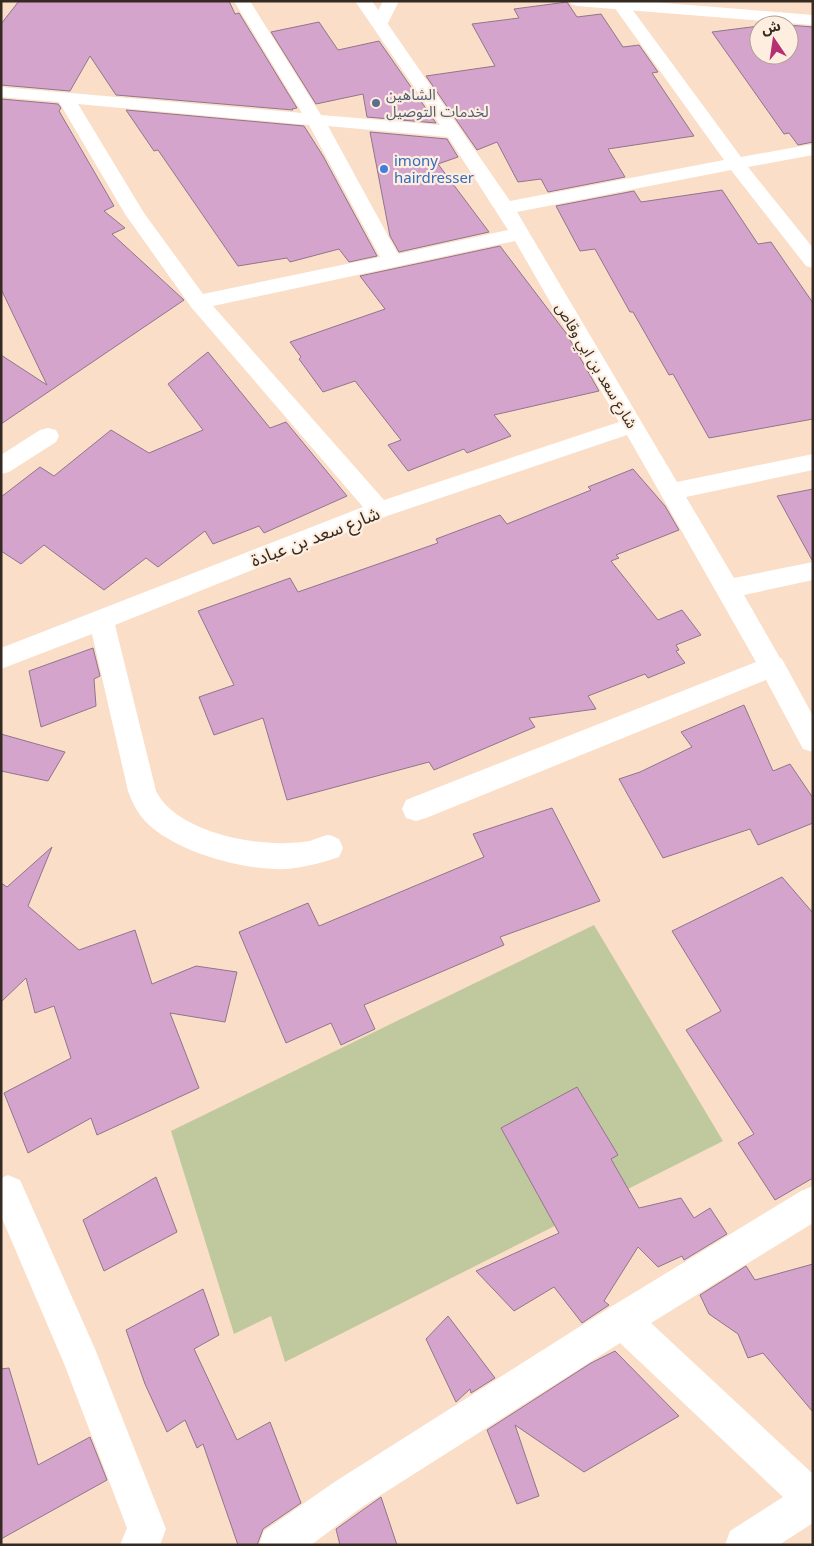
<svg xmlns="http://www.w3.org/2000/svg" width="814" height="1546" font-family="'Noto Sans','Noto Sans Arabic',sans-serif">
<style>
.green{fill:#c0c99e}
.building{fill:#d5a4cd;stroke:#8f768b}
.lines{fill:none;stroke-linecap:round;stroke-linejoin:round}
.minor{fill:#fff;fill-rule:evenodd}
.tertiary{fill:#fff;fill-rule:evenodd}
.service-dot{fill:#5c6f8a;stroke:#feeee0;stroke-width:2}
.shop-dot{fill:#3f7fe0;stroke:#feeee0;stroke-width:2}
.labels{text-anchor:middle;dominant-baseline:central;stroke-width:4.5;stroke-linejoin:round;paint-order:stroke}
.far-service-label{font-size:15px;fill:#4e5e75;stroke:#feeee0;text-anchor:start}
.far-shop-label{font-size:15px;fill:#366cbe;stroke:#feeee0;text-anchor:start}
.far-street-label{font-size:15px;fill:#342a21;stroke:#feeee0}
.street-label{font-size:18px;fill:#342a21;stroke:#feeee0}
</style>
<rect width="100%" height="100%" fill="#fadec8"/>
<!-- green -->
<path class="green" d="M594,925L723,1141L285,1362L271,1316L234,1334L171,1131Z"/>
<!-- building -->
<path class="building" d="M19,1H229L235,14L239,13L297,108L292,109L293,110L116,95L90,56L70,91L1,85V24Z
M567,2L577,17L601,14L623,47L639,45L658,72L652,73L694,136L608,149L625,177L548,192L541,179L518,182L497,142L477,150L426,76L495,66L472,24L519,18L514,9Z
M319,22L338,50L379,41L436,123L367,117L363,94L316,104L271,32Z
M775,24L813,27V142L798,145L789,133L784,134L712,32L759,26V55H789V25H765Z
M1,99L58,104L61,108L59,111L114,206L104,211L125,228L112,234L184,300L1,424V355L47,385L1,289Z
M126,110L304,126L323,156L377,256L349,262L339,249L290,262L287,258L238,266L158,150L154,151Z
M370,132L447,139L458,157L438,164L489,232L399,252L390,236Z
M722,190L758,244L771,242L813,303V419L709,438L673,374L669,375L633,312H630L595,249L580,251L556,206L634,191L641,202Z
M500,246L566,333L599,391L494,415L511,436L467,453L464,449L408,471L388,445L401,440L355,381L323,392L299,359L301,357L290,342L385,309L360,276Z
M208,352L270,428L286,422L347,496L264,533L259,526L213,544L205,531L158,567L146,558L104,590L44,545L21,564L1,551V497L40,467L54,476L111,430L149,453L203,430L168,384Z
M633,469L665,506L679,530L616,555L619,558L611,561L658,620L682,610L701,635L676,645L679,650L676,651L685,663L648,678L645,674L588,696L596,709L529,718L535,727L434,770L429,762L287,800L263,718L214,735L199,697L234,685L198,611L290,578L298,592L438,543L436,539L500,515L507,524L591,490L588,487Z
M813,489V560H812L777,496Z
M93,648L100,676L94,679L96,706L41,727L29,671Z
M744,705L773,771L790,764L813,798V823L758,845L750,829L663,858L619,779L640,772L692,747L681,732Z
M1,734L65,752L48,781L1,771Z
M552,808L600,901L500,937L504,945L364,1005L375,1029L341,1045L331,1023L286,1043L239,932L308,903L319,926L484,857L473,834Z
M52,847L28,906L79,950L135,930L152,984L196,966L237,972L225,1022L170,1013L199,1088L97,1135L91,1118L28,1153L4,1093L71,1058L54,1006L35,1013L26,978L1,1002V883L7,887Z
M782,877L813,913V1178L775,1200L738,1143L754,1134L686,1030L721,1011L672,931Z
M577,1087L618,1155L611,1159L639,1208L681,1198L694,1218L710,1208L727,1234L684,1260L682,1256L658,1267L638,1247L604,1301L609,1305L582,1323L554,1287L514,1311L476,1271L559,1233L501,1128Z
M156,1177L177,1232L104,1271L83,1220Z
M813,1264V1412L763,1353L748,1358L738,1334L709,1314L700,1295L746,1266L755,1280Z
M203,1289L219,1335L194,1349L237,1440L270,1422L301,1503L263,1529L257,1545H238L203,1444L197,1448L185,1420L167,1432L145,1384L126,1330Z
M448,1316L495,1378L471,1393L470,1389L456,1402L426,1339Z
M615,1351L679,1416L584,1472L515,1425L539,1496L517,1504L487,1430L591,1363Z
M9,1368L38,1465L90,1437L107,1480L1,1539V1369Z
M381,1497L397,1545H340L336,1529Z"/>
<g class="lines">
<!-- minor -->
<path class="minor" d="M234,1H250L321,115L440,125L355,1H372L510,201L724,160L614,7L612,4L614,1H626L741,157L813,144V155L748,167L813,248V268L806,266L731,170L517,212L677,482L813,454V470L686,497L734,578L813,562V580L744,595L780,658L782,659L813,716V752L803,749L766,680L426,818L416,821L406,818L402,809L406,800L756,662L627,435L387,516L115,625L156,791C175,830 248,845 287,843C294,843 302,842 310,841C316,839 322,836 328,835C332,835 336,838 339,839L343,848L339,857C322,863 305,867 287,869C244,871 167,851 140,815C135,808 131,799 128,791L92,634L1,669V648L363,507L191,307L125,214L59,102L1,97V87L302,113ZM78,104L309,125L380,257L203,294L144,213ZM328,126L448,137L508,230L398,254ZM515,241L619,422L384,500L213,306Z
M48,428L56,430L59,436L56,442L9,472L1,474V455L40,430Z
M8,1175L20,1180L95,1349L166,1529L160,1545H120L127,1528L65,1366L1,1216V1178Z
M813,1186V1223L651,1323L813,1474V1523L779,1545H725L730,1531L783,1497L620,1343L362,1507L311,1545H259L264,1531L336,1481L609,1308L801,1191Z"/>
<!-- tertiary -->
<path class="tertiary" d="M383,1H399L386,27H374L372,23Z
M569,1H641L813,15V25L577,6L571,4Z"/>
</g>
<!-- markers -->
<circle class="service-dot" cx="376" cy="103" r="5"/>
<circle class="shop-dot" cx="384" cy="169" r="5"/>
<g class="labels">
<!-- far-service labels -->
<g class="far-service-label">
<text x="386" y="94">الشاهين<tspan x="386" dy="17">لخدمات التوصيل</tspan></text>
</g>
<!-- far-shop labels -->
<g class="far-shop-label">
<text x="394" y="160">imony<tspan x="394" dy="17">hairdresser</tspan></text>
</g>
<!-- far-street labels -->
<g class="far-street-label">
<text transform="translate(597 365) rotate(59)">شارع سعد بن ابي وقاص</text>
</g>
<!-- street labels -->
<g class="street-label">
<text transform="translate(315 536) rotate(-21)">شارع سعد بن عبادة</text>
</g>
</g>
<!-- border -->
<rect width="814" height="1546" fill="none" stroke="#342a21" stroke-width="5"/>
<!-- north arrow -->
<g transform="translate(774 40) rotate(347)"><circle r="24" fill="#feeee0" stroke="#ada094"/>
<path d="M0-4L9 19L0 12L-9 19Z" fill="#b62f71"/>
<text y="-8" font-size="14" font-weight="bold" text-anchor="middle" fill="#342a21">ش</text>
</g>
</svg>
